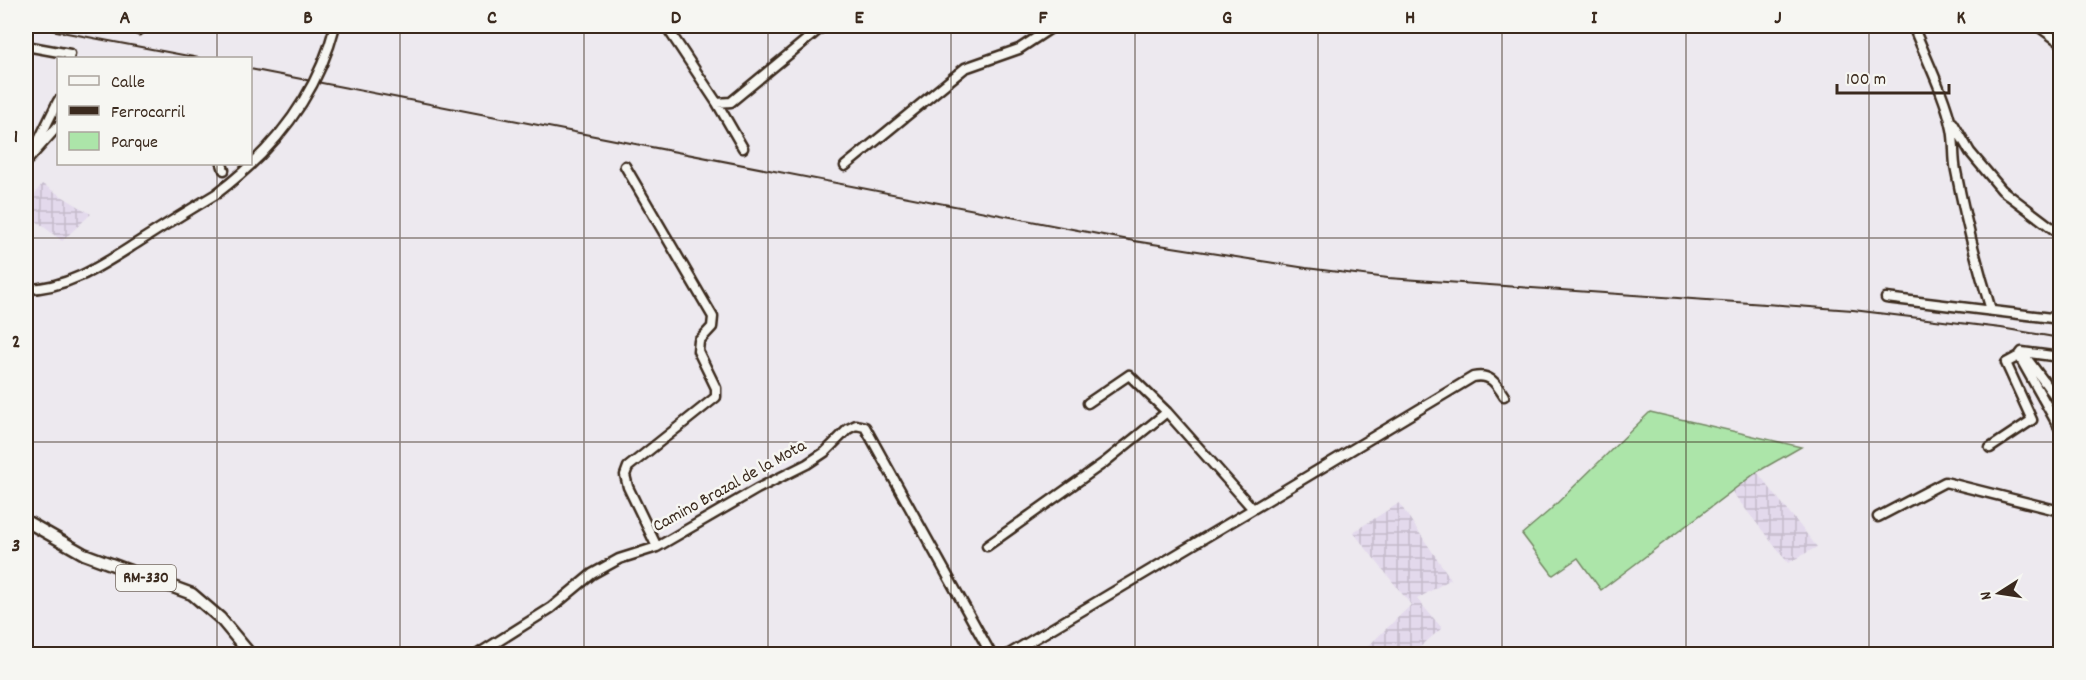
<svg xmlns="http://www.w3.org/2000/svg" width="2086" height="680" font-family="Dekko,sans-serif">
<style>
.industrial{fill:url(#industrial-grid)}
.green{fill:#ace5a9;stroke:#748864;stroke-width:1.5}
.lines{fill:none;stroke-linecap:round;stroke-linejoin:round}
.stream{stroke:#778fa4;stroke-width:2}
.minor-casing{stroke:#3b2a1e;stroke-width:13}
.major-casing{stroke:#3b2a1e;stroke-width:15}
.minor{stroke:#f6f6f2;stroke-width:8}
.major{stroke:#f6f6f2;stroke-width:10}
.rail{stroke:#3b2a1e;stroke-width:2}
.minor-bridge-casing{stroke:#3b2a1e;stroke-width:13;stroke-linecap:butt}
.minor-bridge{stroke:#f6f6f2;stroke-width:8}
.grid{fill:none;stroke:#3b2a1e;stroke-width:1.5;stroke-opacity:0.55}
.labels{text-anchor:middle;dominant-baseline:central;stroke-width:5;stroke-linejoin:round;paint-order:stroke}
.shield{fill:#f6f6f2;stroke:#73675e;stroke-width:1.5}
.shield-label{font-size:16px;font-weight:bold;fill:#3b2a1e}
.street-label{font-size:18px;fill:#3b2a1e;stroke:#f6f6f2}
.neatline{fill:none;stroke:#3b2a1e;stroke-width:2}
.grid-label{font-size:20px;text-anchor:middle;font-weight:bold;fill:#3b2a1e}
</style>
<defs>
<pattern id="industrial-grid" width="8" height="8" patternUnits="userSpaceOnUse" patternTransform="scale(1.5)"><rect width="8" height="8" fill="#e3d9ec"/><path d="M0 4h8M4 0v8" fill="none" stroke="#c4baca"/></pattern>
</defs>
<rect width="100%" height="100%" fill="#ede9ef"/>
<filter id="ink" filterUnits="userSpaceOnUse"><feTurbulence type="fractalNoise" baseFrequency=".0167" numOctaves="2"/><feDisplacementMap in="SourceGraphic" scale="12" xChannelSelector="R" yChannelSelector="G"/><feConvolveMatrix kernelMatrix="1 2 1 2 8 2 1 2 1" color-interpolation-filters="sRGB"/></filter>
<g filter="url(#ink)">
<!-- industrial -->
<path class="industrial" d="M42,184L91,214L62,241L26,213V206Z
M1757,472L1817,547L1788,563L1732,492Z
M1399,503L1451,579L1417,599L1442,628L1412,654H1360L1411,605L1353,532Z"/>
<!-- green -->
<path class="green" d="M1650,412L1801,447L1757,472L1601,590L1578,558L1553,575L1522,534L1549,511Z"/>
<g class="lines">
<!-- stream -->
<path class="stream" d="M2049,26L2060,34"/>
<defs>
<path id="minor" d="M666,26L717,103L731,102L823,26
M1913,26C1925,56 1946,98 1952,129C1955,143 1953,157 1956,171C1965,218 1977,265 1991,310
M2038,26L2060,42
M139,30L144,26
M26,46L70,54L69,58
M717,103L743,148
M1953,123L1970,152L2002,190L2060,234
M32,154L58,101
M26,162L58,126
M222,164L224,170
M625,166L713,317L712,327L699,341L698,351L716,388V397L628,467L625,475L628,487L657,547
M845,166L965,68L1019,49L1054,26
M26,289C69,289 105,263 140,241C165,225 191,209 216,194
M1886,298L2060,319
M2022,352L2060,357
M2019,356L2022,352L2060,403
M1088,403L1129,375L1167,412
M1990,448L2032,420L2006,363L2019,356L2060,429
M1253,509L1473,377C1490,373 1496,383 1504,396
M1878,517L1945,482L2060,511
M987,546L1105,462L1167,412L1253,509L1009,654
M26,652L27,654
M478,654L551,608L592,574L619,559L657,547L757,489L807,464L825,452L848,429L856,425L865,427L991,654"/>
<path id="major" d="M26,521L84,554L192,594L220,618L250,654"/>
</defs>
<!-- minor casing -->
<use href="#minor" class="minor-casing"/>
<!-- major casing -->
<use href="#major" class="major-casing"/>
<!-- minor -->
<use href="#minor" class="minor"/>
<!-- major -->
<use href="#major" class="major"/>
<!-- rail -->
<path class="rail" d="M30,26L199,58
M250,69L1134,241L1306,268L1388,278L1853,310L2001,328L2060,338"/>
<defs>
<path id="minor-bridge" d="M216,194C273,151 317,96 335,26"/>
</defs>
<!-- minor-bridge casing -->
<use href="#minor-bridge" class="minor-bridge-casing"/>
<!-- minor-bridge -->
<use href="#minor-bridge" class="minor-bridge"/>
</g>
</g>
<!-- grid -->
<path class="grid" d="M217,26V58M400,26V654M584,26V654M768,26V654M951,26V654M1135,26V654M1318,26V654M1502,26V654M1686,26V654M1869,26V654M217,164V654M26,238H2060M26,442H2060"/>
<g class="labels">
<!-- shield labels -->
<rect class="shield" x="116" y="565" width="60" height="26" rx="4.5"/>
<g class="shield-label">
<text x="146" y="578">RM-330</text>
</g>
<!-- street labels -->
<g class="street-label">
<text transform="translate(730 487) rotate(-29)">Camino Brazal de la Mota</text>
</g>
</g>
<!-- margin -->
<rect width="2086" height="680" fill="none" stroke="#f6f6f2" stroke-width="66"/>
<!-- legend -->
<rect x="57" y="57" width="195" height="108" fill="#f6f6f2" stroke="#aba49d" stroke-width="1.5"/>
<rect x="69" y="76" width="30" height="9" fill="#f6f6f2" stroke="#aba49d" stroke-width="1.5"/>
<text x="111" y="87" font-size="18" fill="#3b2a1e">Calle</text>
<rect x="69" y="106" width="30" height="9" fill="#3b2a1e" stroke="#aba49d" stroke-width="1.5"/>
<text x="111" y="117" font-size="18" fill="#3b2a1e">Ferrocarril</text>
<rect x="69" y="132" width="30" height="18" fill="#ace5a9" stroke="#aba49d" stroke-width="1.5"/>
<text x="111" y="147" font-size="18" fill="#3b2a1e">Parque</text>
<!-- north arrow -->
<g transform="translate(1999 593) rotate(258)" stroke="#f6f6f2" stroke-width="4.5" paint-order="stroke">
<path d="M0-4.5L10 22L0 15L-10 22Z" fill="#3b2a1e"/>
<text y="-9" font-size="16" font-weight="bold" text-anchor="middle" fill="#3b2a1e">N</text>
</g>
<!-- scale -->
<path d="M1837 84v9h112v-9" fill="none" stroke="#3b2a1e" stroke-width="3"/>
<text x="1846" y="84" font-size="18" fill="#3b2a1e" stroke="#f6f6f2" stroke-width="4.5" paint-order="stroke">100 m</text>
<rect x="33" y="33" width="2020" height="614" class="neatline"/>
<g class="grid-label">
<text x="125" y="23">A</text>
<text x="308" y="23">B</text>
<text x="492" y="23">C</text>
<text x="676" y="23">D</text>
<text x="859" y="23">E</text>
<text x="1043" y="23">F</text>
<text x="1227" y="23">G</text>
<text x="1410" y="23">H</text>
<text x="1594" y="23">I</text>
<text x="1778" y="23">J</text>
<text x="1961" y="23">K</text>
<text x="16" y="142">1</text>
<text x="16" y="347">2</text>
<text x="16" y="551">3</text>
</g>
</svg>
